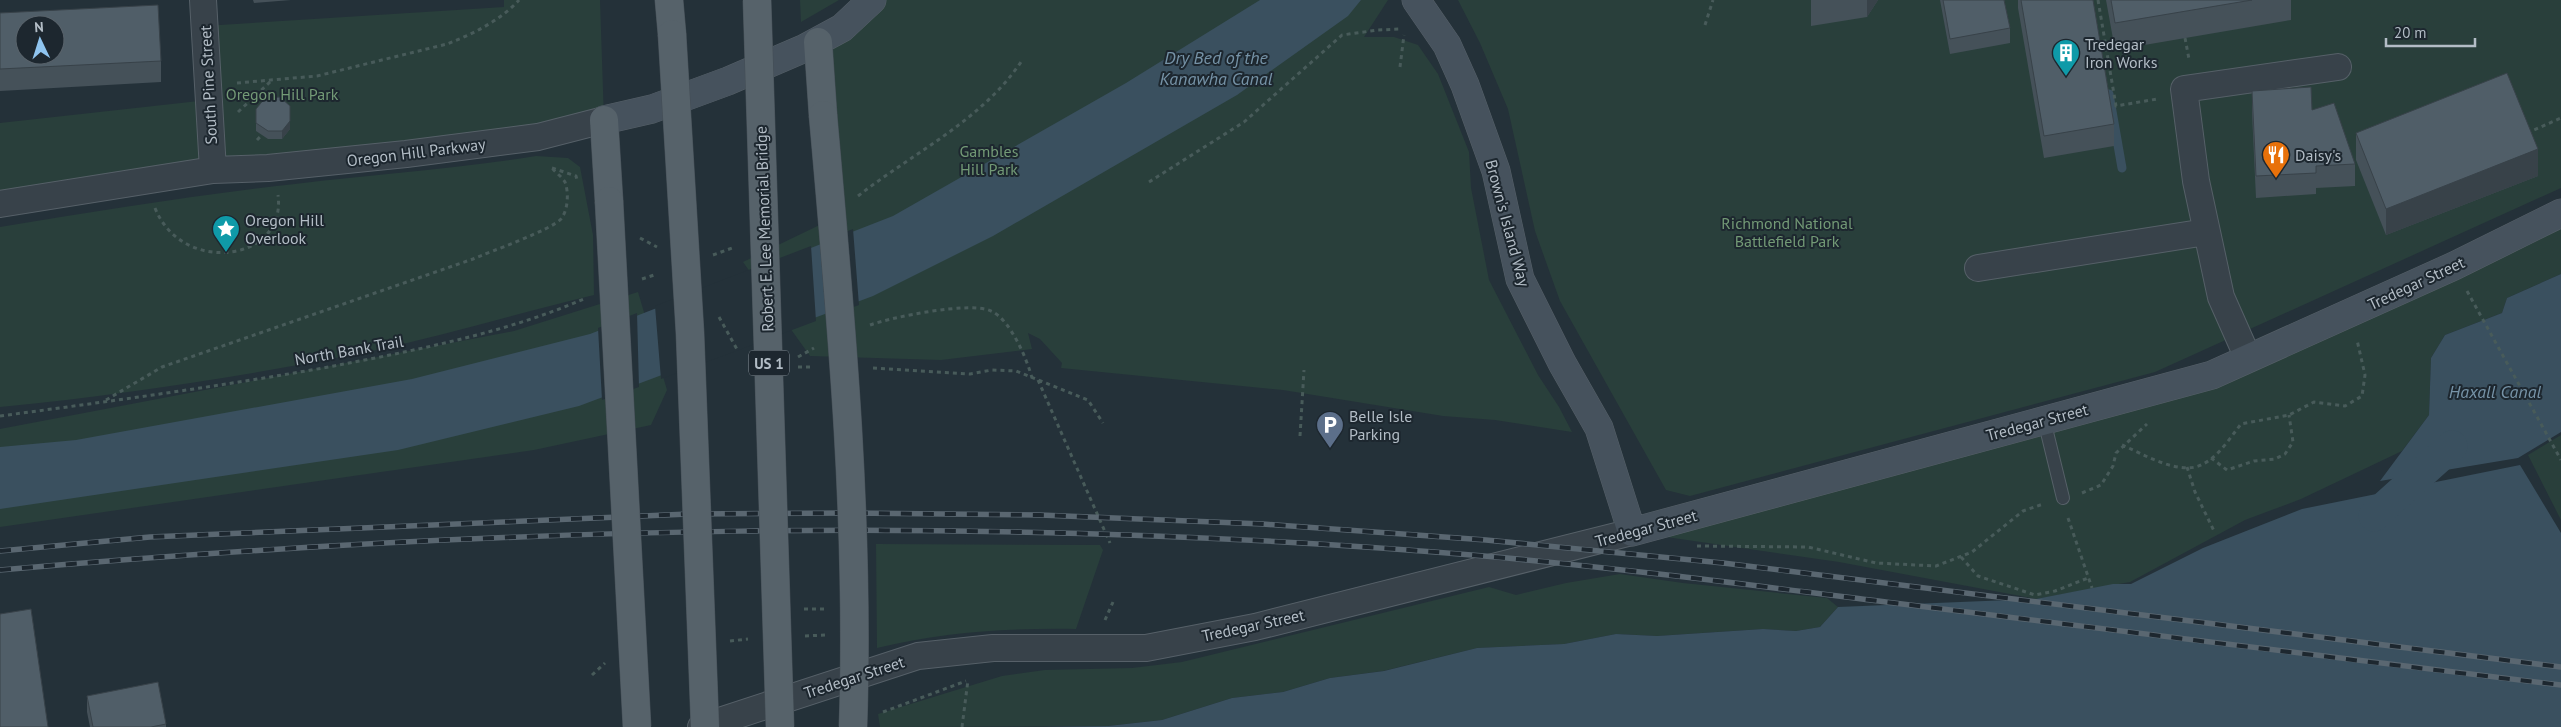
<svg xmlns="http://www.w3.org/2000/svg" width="2561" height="727" font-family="'PT Sans',sans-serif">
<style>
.green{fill:#293f3b}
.water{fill:#3a505f}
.pier{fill:#243139}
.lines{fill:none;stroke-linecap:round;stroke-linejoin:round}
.stream{stroke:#3a505f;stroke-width:9}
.canal{stroke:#3a505f;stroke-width:31}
.lane-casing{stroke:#566068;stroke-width:14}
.street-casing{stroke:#566068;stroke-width:28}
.secondary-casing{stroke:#566068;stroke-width:29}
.primary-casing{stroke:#444e56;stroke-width:29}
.path{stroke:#485b5a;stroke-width:3;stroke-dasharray:4 4;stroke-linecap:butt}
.lane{stroke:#38424a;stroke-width:12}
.street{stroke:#38424a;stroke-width:26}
.secondary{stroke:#46525d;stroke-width:28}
.primary{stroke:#56626a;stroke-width:28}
.rail-casing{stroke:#5a6771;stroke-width:5.5}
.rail{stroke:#1d272f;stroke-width:4;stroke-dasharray:11;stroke-linecap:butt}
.primary-bridge-casing{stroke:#444e56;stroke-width:29;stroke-linecap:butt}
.path-bridge{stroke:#485b5a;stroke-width:3;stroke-dasharray:4 4;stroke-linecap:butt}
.primary-bridge{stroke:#56626a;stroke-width:28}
.wall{fill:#455159}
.shaded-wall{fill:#384249}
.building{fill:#505e68;stroke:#384249;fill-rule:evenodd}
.labels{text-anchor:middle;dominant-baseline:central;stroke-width:4;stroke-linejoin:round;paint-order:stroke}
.shield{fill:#1d272f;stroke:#869099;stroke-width:1}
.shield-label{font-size:15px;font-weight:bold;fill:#b3bdc6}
.poi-label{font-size:16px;fill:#b3bdc6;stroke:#1d272f;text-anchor:start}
.street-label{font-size:16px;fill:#b3bdc6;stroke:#1d272f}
.park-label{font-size:16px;fill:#739a76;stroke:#1d272f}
.water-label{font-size:18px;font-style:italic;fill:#7693a7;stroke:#1d272f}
</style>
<rect width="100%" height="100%" fill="#243139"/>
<!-- green -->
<path class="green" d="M504,0H600L604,120L0,204V123L208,100L204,26L504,7Z
M800,0H839L801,22Z
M872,0H1388L1364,37H1394L1418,45L1438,74L1469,152L1471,188L1489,280L1538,375L1559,407L1572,432L1495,420L1443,416L1283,390L1061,368L1062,363L1040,339L1028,333L1032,349L941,360L810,356L743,262L832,219L818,42Z
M1458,0H2561V188L2155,372L1690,496L1666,490L1560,301L1535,231L1508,109L1480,43Z
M536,156L568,158L580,167L593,235L594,295C518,313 443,336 367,352C245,376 123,395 0,407V227C98,211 196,195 295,184C376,174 456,169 536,156Z
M2561,221V274L2507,298L2502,313L2445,335L2431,358L2429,415L2402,451L2301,499L2245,520L2130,582L2036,599L1839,562L1632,532L2212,375Z
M638,292L667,390L651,425L534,450L0,527V429L514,331Z
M2561,435V520L2528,455Z
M876,544L1100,545L1103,550L1076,629C1007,628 944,632 877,648Z
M1620,574L1683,583L1827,598L1838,607L1820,627L1796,631L1763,629L1657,636L1616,634L1564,644L1477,648L1383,671L1330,678L1283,692L1232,698L1162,720L1108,726L880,727L878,714L1002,676L1045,670L1132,668L1182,662L1489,587L1516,595L1566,583Z"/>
<!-- water -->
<path class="water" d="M1260,0H1361L1348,16L1237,95L993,236L873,296L579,406L398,450L0,509V447L76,440L412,379L590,334L893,216L1126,83Z
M2561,274V432L2518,458L2380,481L2429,415L2431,358L2445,335L2502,313L2507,298Z
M2520,465L2561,533V727H1037L1108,726L1162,720L1232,698L1283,692L1330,678L1384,671L1477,648L1564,644L1616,634L1657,636L1763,629L1796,631L1820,627L1838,607L2036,599L2113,584H2131L2203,548L2302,509Z"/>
<!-- pier -->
<path class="pier" d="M853,229L859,305L826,317L820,242Z
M811,246L816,321L661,379L655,306Z
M637,313L639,387L602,400L598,328Z"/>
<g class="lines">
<!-- stream -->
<path class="stream" d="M2109,94L2122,168"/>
<!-- canal -->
<path class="canal" d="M2374,516L2452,446"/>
<defs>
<path id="lane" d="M2044,420L2063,498"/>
<path id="street" d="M203,0L213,170
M0,204L213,170L268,168L406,154L538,137L604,120
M1978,268L2206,232
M2248,358L2221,297L2196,181L2184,89L2338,67
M701,727L918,656L993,648H1146L1255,627L1632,532"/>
<path id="secondary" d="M1416,0L1447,45L1465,85L1496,171L1520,279L1562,363L1599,428L1632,532L2212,375L2454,266L2561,213
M604,120L652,109L728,81L805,48L842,28L872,0"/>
<path id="primary" d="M669,0L672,34
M818,42L823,115
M604,120L609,201"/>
</defs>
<!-- lane casing -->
<use href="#lane" class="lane-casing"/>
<!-- street casing -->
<use href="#street" class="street-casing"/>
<!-- secondary casing -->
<use href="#secondary" class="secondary-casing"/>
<!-- primary casing -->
<use href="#primary" class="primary-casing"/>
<!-- path -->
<path class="path" d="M2098,0L2116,106L2157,99
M1705,25L1713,0
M2185,38L2189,59
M1400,67L1404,35
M237,83L317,76L447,44C473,34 501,20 519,0
M238,112L271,81
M2527,133L2561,118
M257,140L262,135
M552,168L576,176L577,180
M1149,182L1244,122L1342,35L1378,30L1401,29
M858,196C913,153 981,121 1021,62
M155,208C182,276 287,262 278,195
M640,238L657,247
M713,255L735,247
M642,279L657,274
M2467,291L2561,460
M719,317L738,351
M870,325C892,317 971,301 991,311C1010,319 1027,359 1032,378
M798,357L814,348
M798,367H814
M873,368L970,374L992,370L1016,371L1088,400L1103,423
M1038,380L1110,543
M106,400L162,367L473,259C489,252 551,230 561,219C568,210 569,193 565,182C562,177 556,173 552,168
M0,416C112,401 223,386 334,366C417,350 509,332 586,298
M1300,436L1304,370
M2122,445C2143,454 2181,477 2203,464C2219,456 2230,438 2241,424L2289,415L2314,402L2345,406L2362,396L2365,375L2357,340
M2211,458L2227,470L2254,461L2275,459L2285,454L2293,442L2289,415
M2187,467L2195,492L2215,533
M2082,493L2101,485L2113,466L2116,453L2147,424
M2068,518L2092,588
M1697,546L1808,547L1876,563L1936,566L1972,552L2023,511L2043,504
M1961,557L1978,576L2035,595L2055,591L2088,578
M1105,620L1113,602
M805,636L826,635
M730,641L748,639
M592,675L605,663
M883,712L966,681
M962,727L968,680"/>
<!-- lane -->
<use href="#lane" class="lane"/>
<!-- street -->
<use href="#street" class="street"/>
<!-- secondary -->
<use href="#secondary" class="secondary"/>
<!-- primary -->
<use href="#primary" class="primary"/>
<defs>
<path id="rail" d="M0,551L150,537L689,514L849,513L1040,515L1263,524L1486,540L1723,563L2561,667
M0,570C493,527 990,514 1484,556C1621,568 1758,586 1894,603C2117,630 2339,659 2561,685"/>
</defs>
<!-- rail casing -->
<use href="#rail" class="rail-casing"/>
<!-- rail -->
<use href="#rail" class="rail"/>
<defs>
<path id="primary-bridge" d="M757,0L780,727
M672,34L690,333L705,727
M823,115C841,318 860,523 853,727
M609,201L637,727"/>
</defs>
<!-- primary-bridge casing -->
<use href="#primary-bridge" class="primary-bridge-casing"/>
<!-- path-bridge -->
<path class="path-bridge" d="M804,609H825"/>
<!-- primary-bridge -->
<use href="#primary-bridge" class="primary-bridge"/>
</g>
<!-- wall -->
<path class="wall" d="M253,0H291L254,3Z
M1811,0H1878L1867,17L1811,26Z
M1940,0H2004L2010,28V43L1950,54Z
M2018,0H2093L2114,124V146L2044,158L2018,8Z
M2106,0H2291V20L2115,50Z
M0,13L161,61V82L0,91Z
M2252,91L2312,110L2355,164V186L2316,188V194L2256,198L2252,113Z
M256,109L290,129L282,139H268L256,131Z
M2356,133L2538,176L2386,235L2356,160Z
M87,696L166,724V727H90L87,712Z"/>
<!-- shaded-wall -->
<path class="shaded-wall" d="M1867,0H1878L1867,17Z
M290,121V129L282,139V131Z
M2538,149V176L2386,235V209Z"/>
<!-- building -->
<path class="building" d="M1943,0H2004L2010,28L1950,39Z
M2021,0H2093L2114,124L2044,136Z
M2111,0H2252L2115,23Z
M158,5L161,61L0,69V13ZM25,25H55V55H25Z
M2507,73L2538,149L2386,209L2356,133Z
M2311,87L2312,110L2334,103L2355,164L2316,166V173L2256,176L2252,91Z
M280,97L290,106V121L282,131H268L256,123V109L265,98Z
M31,609L48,727H0V614Z
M158,682L166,724L151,727H93L87,696Z"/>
<!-- icons -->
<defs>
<symbol id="building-pin" viewBox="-11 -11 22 30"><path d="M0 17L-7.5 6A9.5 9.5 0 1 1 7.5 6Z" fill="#0f9aa8" stroke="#1d272f"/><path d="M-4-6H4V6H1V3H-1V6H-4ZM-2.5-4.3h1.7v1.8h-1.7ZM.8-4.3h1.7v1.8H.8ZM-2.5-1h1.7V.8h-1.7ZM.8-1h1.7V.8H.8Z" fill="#fff"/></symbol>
<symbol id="restaurant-pin" viewBox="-11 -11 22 30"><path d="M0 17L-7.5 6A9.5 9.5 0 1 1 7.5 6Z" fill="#e8710a" stroke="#1d272f"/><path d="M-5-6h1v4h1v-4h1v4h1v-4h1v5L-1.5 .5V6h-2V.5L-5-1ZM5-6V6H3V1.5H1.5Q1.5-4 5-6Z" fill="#fff"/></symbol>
<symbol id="sight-pin" viewBox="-11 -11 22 30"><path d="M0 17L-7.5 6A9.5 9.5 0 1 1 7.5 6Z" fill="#0f9aa8" stroke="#1d272f"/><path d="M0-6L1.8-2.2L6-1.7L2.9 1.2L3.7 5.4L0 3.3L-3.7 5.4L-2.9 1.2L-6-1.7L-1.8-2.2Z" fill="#fff"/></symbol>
<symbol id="parking-pin" viewBox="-11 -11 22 30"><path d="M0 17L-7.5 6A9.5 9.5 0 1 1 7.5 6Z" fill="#5c6f8a" stroke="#1d272f"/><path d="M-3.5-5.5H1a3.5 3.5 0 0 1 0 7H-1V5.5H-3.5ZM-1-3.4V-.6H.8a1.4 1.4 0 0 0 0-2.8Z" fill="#fff"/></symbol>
</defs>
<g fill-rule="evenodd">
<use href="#building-pin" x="2050" y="37" width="32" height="43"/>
<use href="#restaurant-pin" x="2260" y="139" width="32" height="43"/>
<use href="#sight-pin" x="210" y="213" width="32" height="43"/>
<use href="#parking-pin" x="1314" y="409" width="32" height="43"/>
</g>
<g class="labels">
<!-- shield labels -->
<rect class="shield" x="749" y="350.5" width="40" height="25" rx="4"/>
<g class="shield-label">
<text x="769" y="363">US 1</text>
</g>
<!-- poi labels -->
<g class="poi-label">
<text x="2085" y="44">Tredegar<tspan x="2085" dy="18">Iron Works</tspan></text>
<text x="2295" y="155">Daisy's</text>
<text x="245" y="220">Oregon Hill<tspan x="245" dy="18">Overlook</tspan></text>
<text x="1349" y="416">Belle Isle<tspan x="1349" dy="18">Parking</tspan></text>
</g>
<!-- street labels -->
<g class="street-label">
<text transform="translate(208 85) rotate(-93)">South Pine Street</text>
<text transform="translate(416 152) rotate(-7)">Oregon Hill Parkway</text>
<text transform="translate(1508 223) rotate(75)">Brown's Island Way</text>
<text transform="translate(764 229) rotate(-92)">Robert E. Lee Memorial Bridge</text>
<text transform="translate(2416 283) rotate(-25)">Tredegar Street</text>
<text transform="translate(349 350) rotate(-10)">North Bank Trail</text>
<text transform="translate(2037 422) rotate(-15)">Tredegar Street</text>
<text transform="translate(1646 528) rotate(-15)">Tredegar Street</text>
<text transform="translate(1253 625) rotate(-12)">Tredegar Street</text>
<text transform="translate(854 677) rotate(-18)">Tredegar Street</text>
</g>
<!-- park labels -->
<g class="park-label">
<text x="282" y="94">Oregon Hill Park</text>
<text x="989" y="151">Gambles<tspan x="989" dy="18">Hill Park</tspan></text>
<text x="1787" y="223">Richmond National<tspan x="1787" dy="18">Battlefield Park</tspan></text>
</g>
<!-- water labels -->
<g class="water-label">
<text x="1216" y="57">Dry Bed of the<tspan x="1216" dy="21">Kanawha Canal</tspan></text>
<text x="2495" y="391">Haxall Canal</text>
</g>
</g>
<!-- north arrow -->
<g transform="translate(40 40) rotate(356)"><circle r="24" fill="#1d272f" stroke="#59636b"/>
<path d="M0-4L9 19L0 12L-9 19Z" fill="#8fc4ef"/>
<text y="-8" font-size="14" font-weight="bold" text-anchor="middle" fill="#b3bdc6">N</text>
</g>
<!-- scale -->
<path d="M2386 38v8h89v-8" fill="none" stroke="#b3bdc6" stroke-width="2.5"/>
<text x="2394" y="38" font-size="15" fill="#b3bdc6" stroke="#1d272f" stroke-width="4" paint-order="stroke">20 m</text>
</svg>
